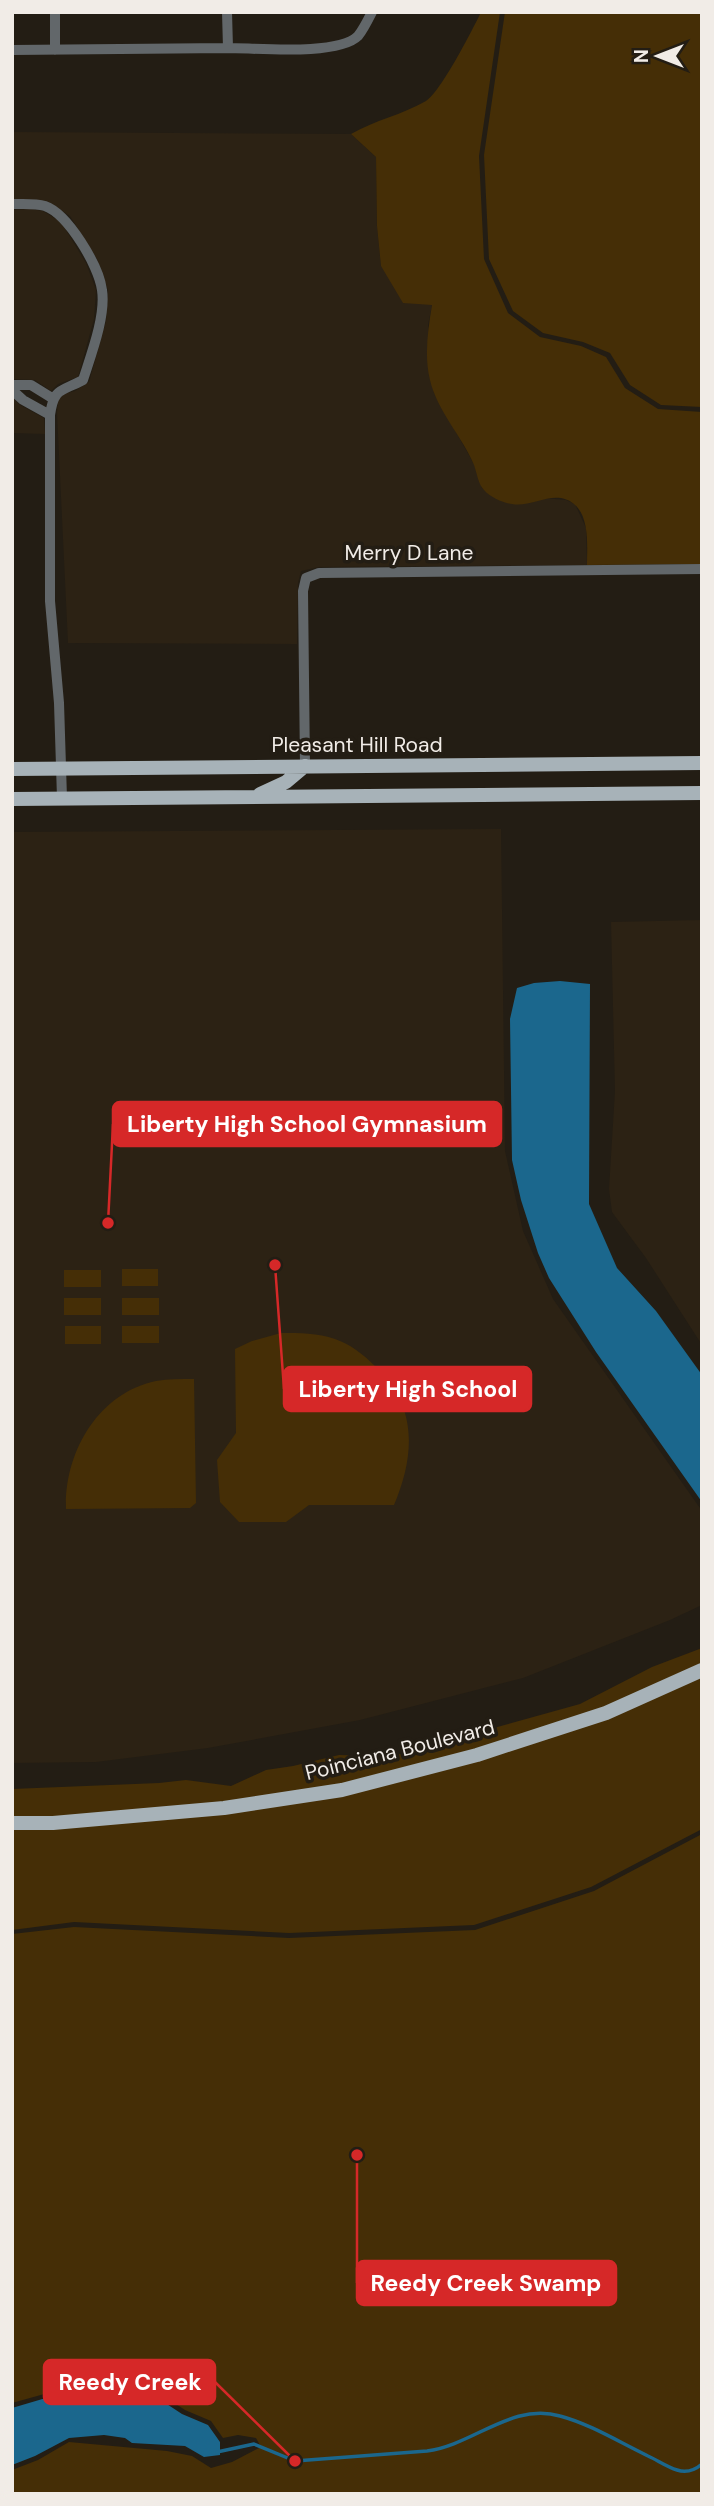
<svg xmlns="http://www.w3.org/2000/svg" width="714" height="2506" font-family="'DM Sans',sans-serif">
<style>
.built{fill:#2c2214}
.green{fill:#452e06}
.water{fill:#1b678d}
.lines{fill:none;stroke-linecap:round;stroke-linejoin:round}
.stream{stroke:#1b678d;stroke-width:3.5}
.minor{stroke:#62676a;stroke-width:10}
.major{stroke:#a7b2b8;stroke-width:14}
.labels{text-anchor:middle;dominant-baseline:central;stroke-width:7;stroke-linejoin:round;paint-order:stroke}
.street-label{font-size:21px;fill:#f1ece7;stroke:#231d14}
.leader{fill:none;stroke:#d62828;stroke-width:2.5}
.callout-dot{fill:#d62828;stroke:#231d14;stroke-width:2.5}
.callout{fill:#d62828;stroke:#d62828;stroke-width:2.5}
.callout-label{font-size:23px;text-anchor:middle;font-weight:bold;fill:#fff}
</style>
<rect width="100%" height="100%" fill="#231d14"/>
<!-- built -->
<path class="built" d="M12,132L351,134L376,157L377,226L381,266L432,305L428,325L434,393L474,464L482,488L530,503L545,498L566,500L575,504L586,528L587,565L319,567L301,571L298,583L297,644L68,643L57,413L58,400L63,394L75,391L89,382L106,321L108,290L97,259L70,216L47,201L12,199Z
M30,209L43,211L61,222L86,263L96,290L94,319L78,377L58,384L51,391L35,380L12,379V210Z
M12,397L20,405L44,418L45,434L12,433Z
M501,829L505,1151L523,1231L553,1299L702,1511V1605L670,1620L523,1678L360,1720L208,1748L96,1762L12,1763V832Z
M702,920V1345L646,1258L612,1212L609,1189L615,1091L611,922Z"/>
<!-- green -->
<path class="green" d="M481,12H500L479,156L484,259L508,313L540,337L581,346L606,357L625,388L658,409L702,412V564L587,565C587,547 590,517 574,504C555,488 532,508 512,504C503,503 490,497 484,490C478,484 477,473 474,465C462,436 437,411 430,380C424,356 428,329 432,305L403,303L381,266L377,226L376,157L351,134C375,120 402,115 426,101C440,93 473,29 481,12Z
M505,12H702V407L661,405L630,385L610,353L583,342L543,333L513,311L489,259L484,155Z
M122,1269H158V1286H122Z
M64,1270H101V1287H64Z
M64,1298H101V1315H64Z
M122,1298H159V1315H122Z
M65,1326H101V1344H65Z
M122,1326H159V1343H122Z
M281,1333C299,1333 318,1333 335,1339C350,1344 364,1355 375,1366C418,1406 415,1455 394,1505H309L286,1522H239L220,1502L217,1460L236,1433L235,1349L252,1341Z
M194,1379L196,1503L190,1508L66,1509C64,1453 98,1393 156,1381C168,1379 182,1379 194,1379Z
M702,1648V1829L591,1887L474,1925L289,1933L74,1922L12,1930V1789L159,1783L186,1780L231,1786L266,1770L293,1766L339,1755L374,1756L400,1754L580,1704L652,1667Z
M702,1834V2494H12V2470L38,2460L69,2442L167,2451L192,2456L211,2468L232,2462L261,2447L256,2438L238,2435L223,2438L211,2421L185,2410L150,2387L94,2372L55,2391L12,2403V1934L74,1927L289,1938L475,1930L594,1891Z"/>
<!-- water -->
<path class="water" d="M560,981L590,984L589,1204L617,1268L656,1311L702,1375V1502L596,1352L549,1278L538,1253L521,1200L512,1160L510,1019L517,988L534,983Z
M104,2380L147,2391L182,2414L208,2425L220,2442V2455L204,2457L185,2446L132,2443L125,2438L104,2435L69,2438L35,2456L12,2465V2408L56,2395L83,2383Z"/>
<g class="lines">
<!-- stream -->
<path class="stream" d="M217,2452L254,2444L295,2461L427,2451C473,2445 512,2402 560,2416C590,2424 619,2442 648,2456C657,2460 667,2467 677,2470C686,2473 695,2470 702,2464"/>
<!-- minor -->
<path class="minor" d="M55,12V50
M227,12L228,48C256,48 338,56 358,36C363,30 368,20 372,12
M12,50L228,48
M12,204C23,204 35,203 45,206C68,214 99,266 102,290C106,316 91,355 83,380C61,392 54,387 50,415V601L59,703L62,798
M12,385H31L52,398
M12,390L23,400L50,415
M305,766L303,591L306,578L319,573L702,569"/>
<!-- major -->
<path class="major" d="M12,769L702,763
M260,794L286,782L305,766
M12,799L702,793
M12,1823H53L224,1808L342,1790L477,1755L606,1713L702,1670"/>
</g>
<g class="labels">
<!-- street labels -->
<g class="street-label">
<text x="409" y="553">Merry D Lane</text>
<text x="357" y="745">Pleasant Hill Road</text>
<text transform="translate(400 1750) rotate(-14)">Poinciana Boulevard</text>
</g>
</g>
<!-- callouts -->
<path class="leader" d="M108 1223L113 1124M275 1265L284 1389M357 2155L357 2283M295 2461L215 2382"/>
<g class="callout-dot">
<circle cx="108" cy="1223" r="7"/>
<circle cx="275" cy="1265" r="7"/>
<circle cx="357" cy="2155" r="7"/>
<circle cx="295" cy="2461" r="7"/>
</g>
<g class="callout">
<rect x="113" y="1102" width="388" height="44" rx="7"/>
<rect x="284" y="1367" width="247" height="44" rx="7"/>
<rect x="357" y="2261" width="259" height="44" rx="7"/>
<rect x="44" y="2360" width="171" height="44" rx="7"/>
</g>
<g class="callout-label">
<text x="307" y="1132">Liberty High School Gymnasium</text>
<text x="408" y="1397">Liberty High School</text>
<text x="486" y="2291">Reedy Creek Swamp</text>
<text x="130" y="2390">Reedy Creek</text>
</g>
<!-- border -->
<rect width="714" height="2506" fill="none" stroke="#f1ece7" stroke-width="28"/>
<!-- north arrow -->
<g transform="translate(658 56) rotate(270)" stroke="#231d14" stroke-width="5" paint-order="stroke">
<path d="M0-5L12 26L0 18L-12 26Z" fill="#f1ece7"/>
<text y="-10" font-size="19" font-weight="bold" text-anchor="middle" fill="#f1ece7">N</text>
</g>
</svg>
